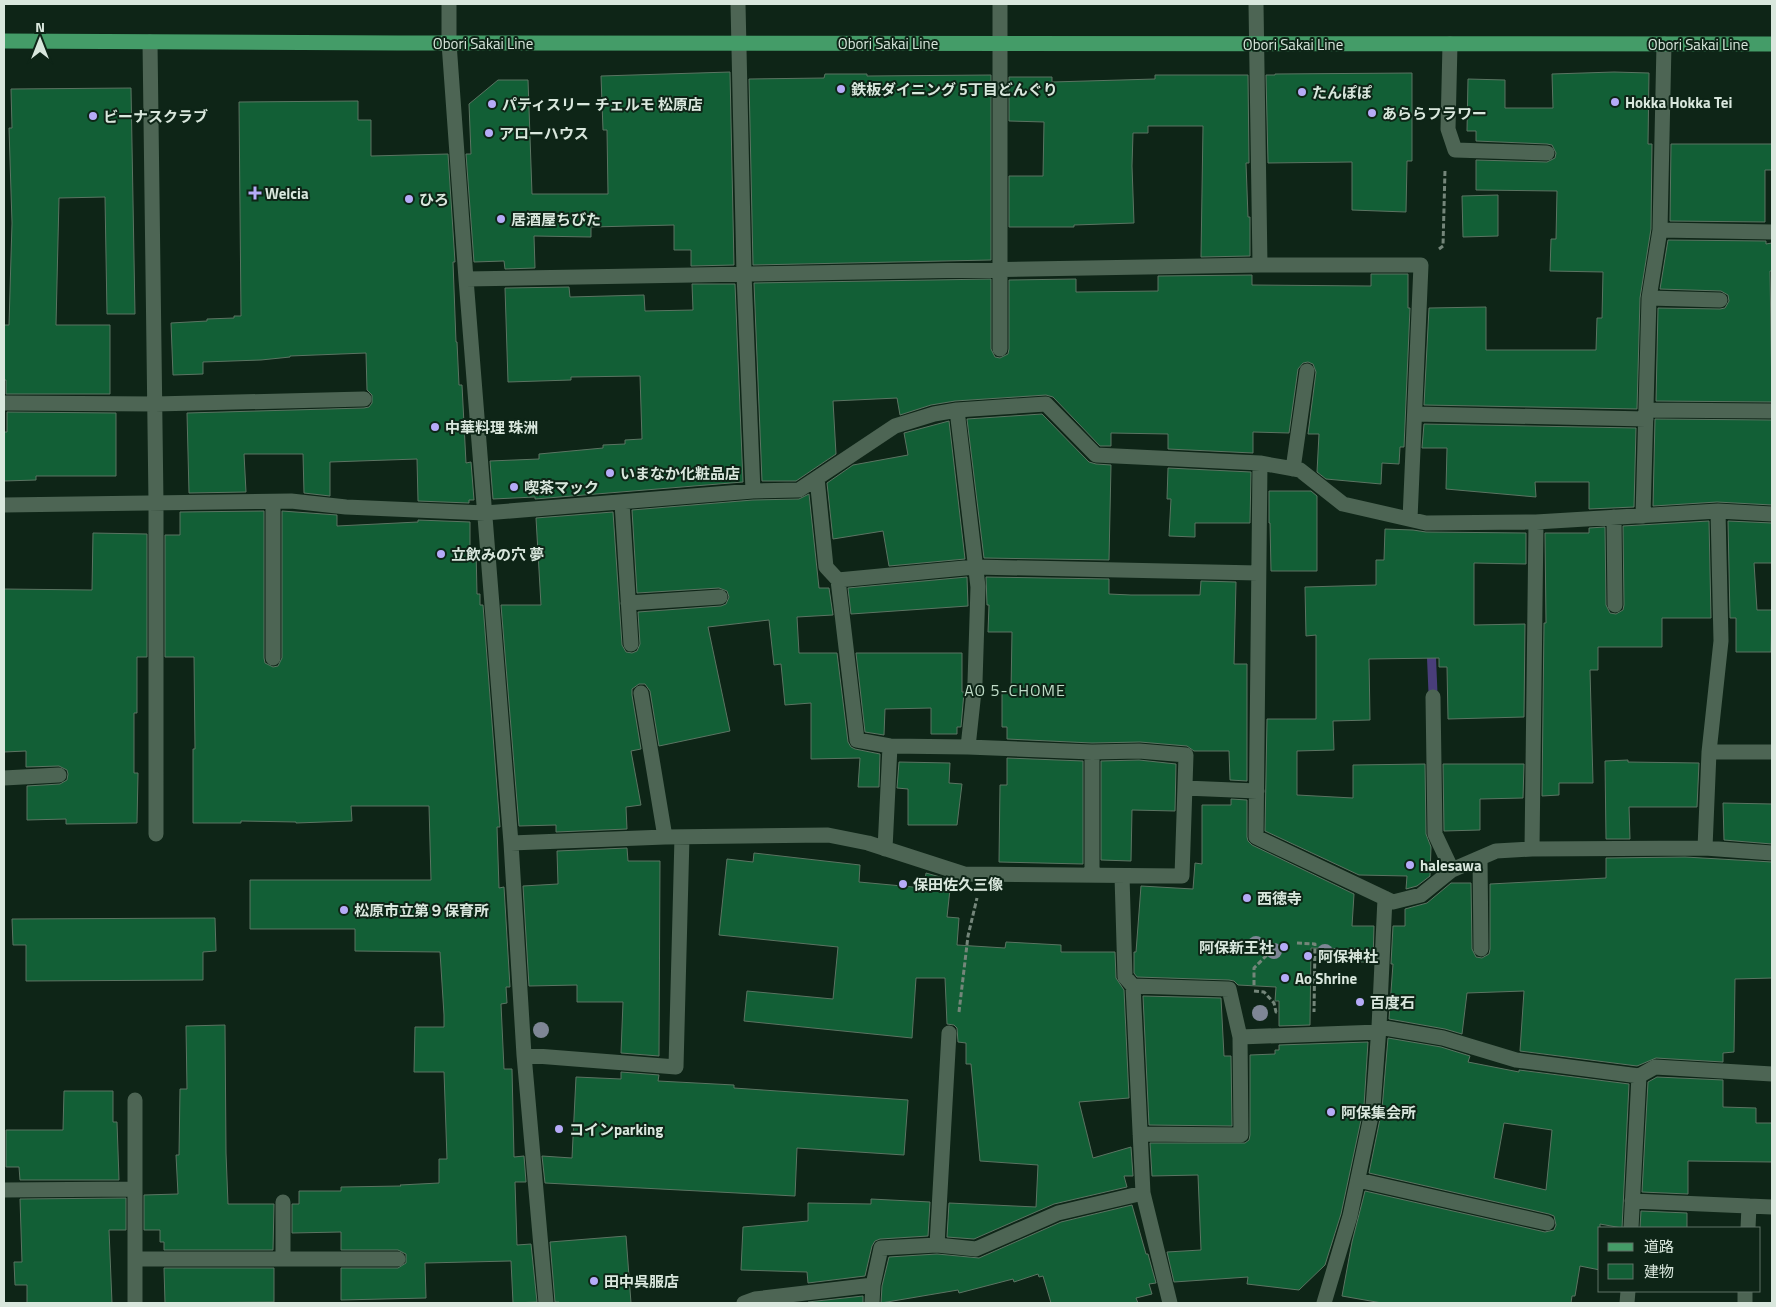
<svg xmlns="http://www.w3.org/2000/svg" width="1776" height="1307" font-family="'Titillium Web','Noto Sans JP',sans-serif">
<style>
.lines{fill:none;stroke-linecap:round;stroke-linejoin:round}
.stream{stroke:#493e7a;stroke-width:9}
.building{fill:#125f36;stroke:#5b7462;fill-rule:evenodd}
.path{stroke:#74867a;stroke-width:3;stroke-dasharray:5 2.5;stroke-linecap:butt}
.minor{stroke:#4d6554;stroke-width:15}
.major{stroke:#449c68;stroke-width:15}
.tree{fill:#7e8695}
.poi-dot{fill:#b6abf8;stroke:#0e2517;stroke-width:2}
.labels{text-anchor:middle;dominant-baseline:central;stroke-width:4;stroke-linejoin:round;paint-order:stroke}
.street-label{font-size:15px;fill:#d9e7dd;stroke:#0e2517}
.poi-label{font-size:15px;font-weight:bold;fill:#d9e7dd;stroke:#0e2517;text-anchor:start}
.neighbourhood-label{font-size:16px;letter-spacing:1px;fill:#c1ddc9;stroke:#0e2517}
</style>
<rect width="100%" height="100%" fill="#0e2517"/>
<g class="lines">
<!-- stream -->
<path class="stream" d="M1431,646L1433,693"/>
</g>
<!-- building -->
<path class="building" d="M730,72L734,265L691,266V250H674V225L591,227V237L534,236L535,268L505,269L504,261L474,262L466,154H471L469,104L498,80H528L532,194H608L607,130H603L601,76Z
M1614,72L1649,73L1648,144H1652L1651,229L1640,298L1637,409L1424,405L1429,308L1486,307V350H1596L1597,318H1602L1603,272L1550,271L1551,239H1556L1557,191L1476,190V160L1547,162L1555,158L1556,153L1552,145L1547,144L1476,141V131H1467L1468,79L1505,80V108H1553L1552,74Z
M1412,73V161H1407L1406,212L1352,210V162L1268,163L1266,75H1275V74Z
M825,74H867V76L991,75V260L753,265L749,79L824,78Z
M1155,75H1248L1249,163H1246L1248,217H1250V256L1201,257L1203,126H1148V133H1133L1132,166L1134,223L1074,225V227H1009V176H1043L1044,122L1009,121V77H1052V82L1155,79Z
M131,88L135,314H107L105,197L59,198L56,325H110V394H6V380H4V325H9L12,223L9,128H12L11,89Z
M358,101V120H371V156L448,154L455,262H453L456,342H457L459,385H462L466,463L471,462L474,500H469V503L418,501L417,459L330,462V496L304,493L303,454H244L246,492L189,493L187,413L364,408L369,407L372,403V395L367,390L366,353L290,356V357L261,360L203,362V374L173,375L171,323L207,321V319L234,318V316H241L239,102Z
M1671,144H1772V170H1765V222L1670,221Z
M1498,195V236L1463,237L1462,196Z
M1668,240L1766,241V244L1772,243V271H1770L1772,402L1656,401L1658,308L1720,309L1725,308L1729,301L1728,295L1721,291L1660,289Z
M1371,274H1408V308H1410L1404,447H1400L1399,464L1382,463L1381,484L1326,479L1317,472L1319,434H1308L1316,372L1313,364L1308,362L1303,363L1298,369L1289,433L1253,432V453L1168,449V434L1111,433V446H1100L1053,397L1046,395L955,401L931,405L900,415L897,398L833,401L836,454L796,481H762L754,283L991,279V349L995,357L1000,358L1008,354L1009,349V280L1076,279V292L1158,291V276L1252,275V285L1371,286Z
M692,284H735L743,482L535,499V497L493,499L490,461L539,459V454L603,448V445L625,444V440L642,439L640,376L571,377V380L508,382L505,288L569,287L570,297L644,295L645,311L693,310Z
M7,412L116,413V476H36V480L4,481V432H7Z
M1042,414L1089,462L1096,464L1111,465L1109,560L984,558L967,419Z
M1655,419L1772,420V505L1717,502L1653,506Z
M949,421L965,559L889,566L883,531L833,539L827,483L853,465L908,455L904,433Z
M1424,424L1636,428L1634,507L1589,509V482H1535L1536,497L1446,489L1447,448H1422Z
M1168,468L1251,472L1250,523H1195V537L1169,536L1171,499H1167Z
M1269,491H1311L1317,496V571H1271L1270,523H1269Z
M809,494L819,588H829L833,615L797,617L799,653H837L848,742L851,747L855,749L880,754L879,787H858L860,758L811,759V703L785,705L781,664L774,665L769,620L708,627L730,731L659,746L650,691L645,684H639L632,689V695L641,749L631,751L641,805L626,807L627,829L556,832V825L519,826L501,605H541L536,518L613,512L622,645L626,652L632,653L637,651L640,644L638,612L721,606L726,604L729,597L727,591L719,588L637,593L632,510L753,500L799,499Z
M264,511V658L265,663L273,667L278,666L282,658V511L337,515V526L418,522V520L470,522V548H476L477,594H480V605H483L500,827H497L499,888L504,887L510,987H506L507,1003L501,1004L504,1069H512L514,1157L524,1156L526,1182H515L517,1245L531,1244L537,1302L513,1303L511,1261L425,1263L426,1298L341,1300V1268H398L406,1263V1254L398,1250H341V1232L292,1233V1204H299V1191H341V1187L401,1186L400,1185L439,1183V1159H447L444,1072H414L415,1027H444V1015L440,952L355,951V929H250V880H431L429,806H351L352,821L296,823V822L241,821V823H193V749H195L194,657H165V535H180V512Z
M1709,521L1711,618H1662V647H1598V670H1590L1593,783H1559V795L1542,796L1544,623H1546L1545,533H1589V528L1605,527L1606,605L1610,613L1616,614L1623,610L1624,605L1623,526Z
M1728,521L1772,523V563H1754L1757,610H1772L1771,652H1736V618H1730Z
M1385,529L1413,530L1426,532L1526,533V564L1474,563V625L1525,624L1524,717L1448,719L1447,667H1439V658L1369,659L1370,720L1333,721L1334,750L1297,751V795L1353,798V765L1425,764L1426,834L1431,847L1430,876L1417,886L1406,889L1407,876L1359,875L1265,831L1267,719H1316V635L1306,636L1305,587L1376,585V560H1384Z
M93,533L147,534V657H137V713H134V773H138L137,823L66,824V819L27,820V786L60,784L67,780L68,774L67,770L59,766L26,767V751L4,752V589L92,590Z
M967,577L968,606L851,614L848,588Z
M986,577L1109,579V594L1131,595H1200L1201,581L1236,582L1234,664H1247V781L1230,780L1229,751H1194L1187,746L1140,742L1092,743L1007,739V727H1002V692H1011L1012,632H988L989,605H987Z
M856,653H962V692H964L961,727H957V734H931V708L885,709L884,735L865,732Z
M1007,758L1083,761V864L999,862L1000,785H1007Z
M1139,760L1176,764L1175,811L1132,810L1131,861L1101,860V761Z
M1628,760V762L1699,763L1697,807H1629L1630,839H1606L1605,761Z
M899,762L950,763L949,783L962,784L957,825H908V789L897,788Z
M1443,764H1524L1523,798L1480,799V830L1444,831Z
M1231,799L1247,800V837L1248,841L1252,845L1354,894L1352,926H1374L1373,962H1361V949L1311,948L1310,1025L1279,1026V1001H1275L1276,987L1238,985L1234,981L1229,980L1137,977L1134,973V952H1136L1141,886L1193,889L1195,863L1202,864V805H1231Z
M1723,803L1772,804V844L1724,840Z
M627,848L628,861H660L659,1056L621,1053L623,1002H577V985L529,986L523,886L558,884L557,851Z
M754,853L860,865L859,882L924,888L926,873L951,880L947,917L959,918L957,945L1005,948L1006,942L1061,945V952H1115L1116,978L1124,990L1129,1098L1079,1102L1093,1158L1131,1147L1133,1176H1124L1127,1187L1054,1204L974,1239L947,1237L949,1203L1036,1207L1038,1165L980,1161L971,1064H966V1043L958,1042L957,1028L954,1025L947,1024L945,978H916L912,1038L744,1021L747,991L833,999L838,947L719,935L727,859L753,862Z
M1685,857L1772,862V978L1735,979L1734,1052L1723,1053V1062L1656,1058L1637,1066L1520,1051L1524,991L1467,993L1462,1034L1445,1029L1389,1019L1393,964H1391L1393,926H1405V909L1427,903L1451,883H1471L1472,949L1476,957L1482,958L1489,954L1490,949V884L1606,878V858Z
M215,918L216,951L203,952V980L26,981V945H13L12,919Z
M1143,996L1221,998L1224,1056H1231L1232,1126L1149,1125Z
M225,1025L226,1153L228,1204H274L273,1250H164V1242H160V1230H144V1195L178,1194L176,1155H179L180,1089H187L186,1026Z
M1388,1038L1441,1047L1470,1056L1468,1062L1519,1072V1070L1629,1084L1622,1228L1600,1224V1270L1580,1266L1575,1296H1572L1571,1303H1382L1342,1296L1352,1242L1365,1191L1545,1232L1554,1230L1556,1225L1554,1216L1549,1214L1369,1173L1382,1109ZM1504,1123L1552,1130L1546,1190L1494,1178Z
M1368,1042L1364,1106L1341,1214L1325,1265L1299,1290L1247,1284L1248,1277L1174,1282L1167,1252L1201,1250L1198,1175L1152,1176L1150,1143H1245L1249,1140L1250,1135V1055L1275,1054V1050H1279V1045Z
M621,1072L659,1075L658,1081L734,1085V1088L908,1100L904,1155L797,1148L795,1196L545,1183L542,1156L572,1158L576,1077L621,1079Z
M1657,1077L1723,1080V1107L1756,1108V1123H1772V1162L1688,1161V1194L1642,1192L1648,1082Z
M64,1091H113V1122H117L119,1180H20L19,1167H6V1130H63Z
M126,1198V1230H109L112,1303H27V1285H15L14,1262H22L20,1199Z
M871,1199L930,1202L928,1236L880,1239L875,1241L872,1246L865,1276L808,1283L807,1272L741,1270L743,1227L808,1221V1203L871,1204Z
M1132,1205L1146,1254H1148L1156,1283L1149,1284L1152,1294L1136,1298L1138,1303H1051L1043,1276L1039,1277L1038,1274L1014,1282L1013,1279L959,1293L958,1290L881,1303L882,1286L889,1257L937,1254L979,1258L1061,1222Z
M1641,1211L1687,1213V1228H1640Z
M626,1236L631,1303H560L559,1302H555L550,1242Z
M164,1268H274V1302L165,1303Z
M863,1296V1303H808V1302Z"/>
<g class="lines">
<!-- path -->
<path class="path" d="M1439,249L1443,246L1445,170
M1297,943L1315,944L1314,1012
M1314,980H1359
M1254,985V968L1267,955L1279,953
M1254,991L1264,992L1274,1003L1276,1012H1278
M959,1012L968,936L977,898"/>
<!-- minor -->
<path class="minor" d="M449,4V43L466,279L511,843L524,1055L546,1303
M738,4L744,274L753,491
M1256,4L1260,265
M150,42L156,503V834
M1450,44L1448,129L1455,150L1547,153
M1660,230L1772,232
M466,279L1260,265H1421L1410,519
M1649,298L1720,300
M1000,349V4
M4,403L155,404L364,399
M1646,410L1772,411
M1415,414L1646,419
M1260,463L1256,837L1393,902L1421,895L1452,870L1496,851L1532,849L1705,848L1772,853
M1293,469L1307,371
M817,478L826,567L838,580
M273,502V658
M622,503L631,644
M4,505L291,501L346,507L485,513L753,491L799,490L895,426L934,414L957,410L1046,404L1096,455L1260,463L1300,470L1343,504L1426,523L1536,522L1718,511L1772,514
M1643,516L1649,298L1660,230L1664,44
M1614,517L1615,605
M628,603L720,597
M641,693L665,837
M1433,697L1435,834L1452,870
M968,747L890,746L857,740L838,580L975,567L1258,573
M1709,752H1772
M4,778L59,775
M1185,788L1257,791
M511,843L665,837L828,835L868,843L964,874L1182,876L1186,755L1139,751L1092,752L968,747L975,682L978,587L957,410
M1705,848L1709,752L1721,641L1718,511
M885,849L890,746
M1532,849L1536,522
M1480,858L1481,949
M1092,875V752
M1122,876L1125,977L1133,986L1143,1193L1170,1303
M1133,986L1229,989L1240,1037
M1379,1027L1443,1038L1516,1060L1639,1076
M524,1055L676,1067L682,837
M135,1100V1303
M1140,1134L1241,1135L1240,1037L1379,1032
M1358,1180L1547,1223
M4,1190L135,1189
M1632,1201L1772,1207
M283,1202V1259
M1631,1228L1639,1076L1655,1067L1772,1074
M1748,1228L1749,1206
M937,1245L949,1033
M135,1259H398
M744,1303L755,1299L873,1285L881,1248L937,1245L976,1249L1058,1213L1143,1193
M872,1303L873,1285
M1324,1303L1350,1216L1373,1107L1379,1027L1385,898
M1627,1303L1628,1291
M1745,1303V1291"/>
<!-- major -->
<path class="major" d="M4,41L398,43L1772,44"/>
</g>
<!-- trees -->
<g class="tree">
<circle cx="1256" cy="944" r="8"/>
<circle cx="1274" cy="951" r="8"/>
<circle cx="1325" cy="952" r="8"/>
<circle cx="1260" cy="1013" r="8"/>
<circle cx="541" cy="1030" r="8"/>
</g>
<!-- markers -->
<g class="poi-dot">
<circle cx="841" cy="89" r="5"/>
<circle cx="1302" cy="92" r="5"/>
<circle cx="1615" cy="102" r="5"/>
<circle cx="492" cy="104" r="5"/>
<circle cx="1372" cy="113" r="5"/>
<circle cx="93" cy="116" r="5"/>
<circle cx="489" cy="133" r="5"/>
<path d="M252.5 185.5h5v5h5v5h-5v5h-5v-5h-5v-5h5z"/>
<circle cx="409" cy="199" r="5"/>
<circle cx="501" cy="219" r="5"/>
<circle cx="435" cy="427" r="5"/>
<circle cx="610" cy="473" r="5"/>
<circle cx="514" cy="487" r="5"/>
<circle cx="441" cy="554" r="5"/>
<circle cx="1410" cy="865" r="5"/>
<circle cx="903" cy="884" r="5"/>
<circle cx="1247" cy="898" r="5"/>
<circle cx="344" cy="910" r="5"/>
<circle cx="1284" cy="947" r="5"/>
<circle cx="1308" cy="956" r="5"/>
<circle cx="1285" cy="978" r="5"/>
<circle cx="1360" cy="1002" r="5"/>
<circle cx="1331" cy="1112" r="5"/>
<circle cx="559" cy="1129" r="5"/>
<circle cx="594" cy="1281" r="5"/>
</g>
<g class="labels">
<!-- street labels -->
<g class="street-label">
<text x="483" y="43">Obori Sakai Line</text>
<text x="888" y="43">Obori Sakai Line</text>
<text x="1293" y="44">Obori Sakai Line</text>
<text x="1698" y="44">Obori Sakai Line</text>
</g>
<!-- poi labels -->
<g class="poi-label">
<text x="851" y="89">鉄板ダイニング 5丁目どんぐり</text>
<text x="1312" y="92">たんぽぽ</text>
<text x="1625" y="102">Hokka Hokka Tei</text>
<text x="502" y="104">パティスリー チェルモ 松原店</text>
<text x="1382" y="113">あららフラワー</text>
<text x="103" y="116">ビーナスクラブ</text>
<text x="499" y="133">アローハウス</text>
<text x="265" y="193">Welcia</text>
<text x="419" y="199">ひろ</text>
<text x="511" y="219">居酒屋ちびた</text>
<text x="445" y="427">中華料理 珠洲</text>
<text x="620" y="473">いまなか化粧品店</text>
<text x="524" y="487">喫茶マック</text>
<text x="451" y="554">立飲みの穴 夢</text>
<text x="1420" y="865">halesawa</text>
<text x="913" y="884">保田佐久三像</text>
<text x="1257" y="898">西徳寺</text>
<text x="354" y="910">松原市立第９保育所</text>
<text x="1274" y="947" text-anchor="end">阿保新王社</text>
<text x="1318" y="956">阿保神社</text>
<text x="1295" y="978">Ao Shrine</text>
<text x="1370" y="1002">百度石</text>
<text x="1341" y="1112">阿保集会所</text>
<text x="569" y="1129">コインparking</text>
<text x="604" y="1281">田中呉服店</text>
</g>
<!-- neighbourhood labels -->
<g class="neighbourhood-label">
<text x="1015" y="690">AO 5-CHOME</text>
</g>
</g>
<!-- border -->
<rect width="1776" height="1307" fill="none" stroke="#d9e7dd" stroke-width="10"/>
<!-- legend -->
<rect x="1598" y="1227" width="162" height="65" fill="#0e2517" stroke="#5f7366"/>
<rect x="1608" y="1243" width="25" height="8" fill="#449c68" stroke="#5f7366"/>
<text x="1644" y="1252" font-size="15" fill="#d9e7dd">道路</text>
<rect x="1608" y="1264" width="25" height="15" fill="#125f36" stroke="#5f7366"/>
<text x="1644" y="1277" font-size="15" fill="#d9e7dd">建物</text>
<!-- north arrow -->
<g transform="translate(40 40)" stroke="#0e2517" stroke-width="4" paint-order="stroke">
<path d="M0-4L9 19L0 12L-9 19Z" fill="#d9e7dd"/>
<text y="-8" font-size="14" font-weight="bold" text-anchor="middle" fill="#d9e7dd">N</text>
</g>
</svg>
